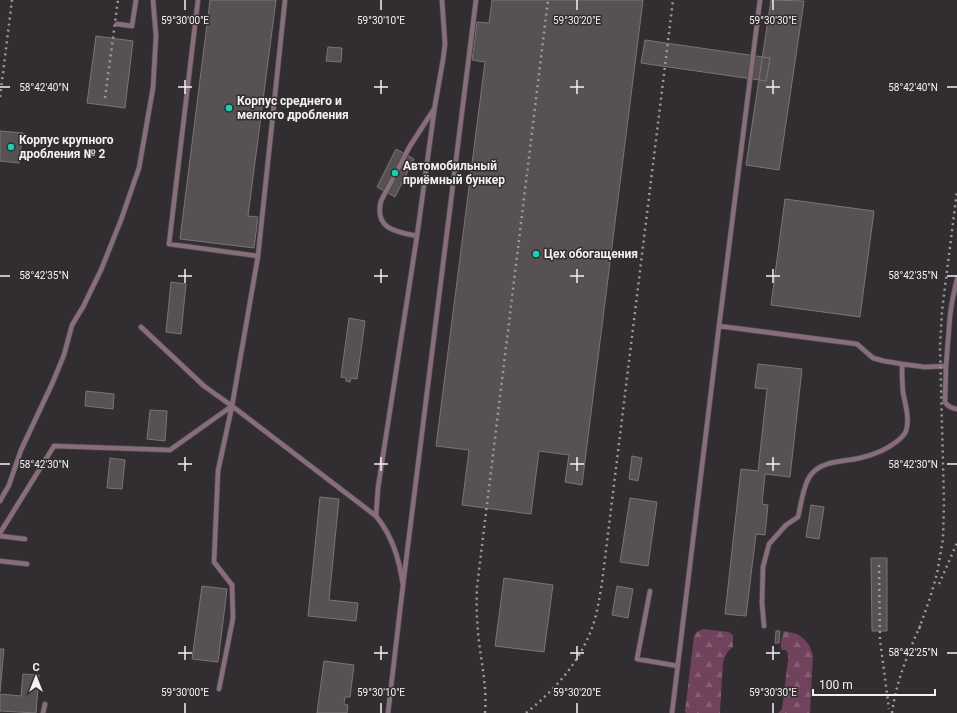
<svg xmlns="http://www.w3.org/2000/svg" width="957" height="713" font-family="Roboto,sans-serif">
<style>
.forest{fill:url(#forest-firs)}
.building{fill:#575154;stroke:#7b7477}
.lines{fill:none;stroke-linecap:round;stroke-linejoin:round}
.service-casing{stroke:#4d484b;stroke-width:6}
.service{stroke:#876e7a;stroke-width:4.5}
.rail{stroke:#9e9a9c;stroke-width:2.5;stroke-dasharray:2 4;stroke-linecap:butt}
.ticks{fill:none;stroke:#f4f0f2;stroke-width:1.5}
.poi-dot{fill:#10d5b4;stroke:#322d30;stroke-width:1.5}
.labels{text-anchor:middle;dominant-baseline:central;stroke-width:3;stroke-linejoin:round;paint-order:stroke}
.poi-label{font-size:12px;font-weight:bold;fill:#f4f0f2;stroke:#322d30;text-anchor:start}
.ticks-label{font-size:10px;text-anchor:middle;fill:#f4f0f2;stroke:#322d30;stroke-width:3;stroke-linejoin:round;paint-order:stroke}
</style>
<defs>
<pattern id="forest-firs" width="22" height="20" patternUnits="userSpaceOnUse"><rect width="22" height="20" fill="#71425b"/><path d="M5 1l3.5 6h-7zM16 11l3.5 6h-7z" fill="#865e73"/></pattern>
</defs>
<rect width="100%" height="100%" fill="#322d30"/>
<!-- forest -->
<path class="forest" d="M703,629L729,632L733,635V647C727,651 725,656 723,663L720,713H686L685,711L694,636L697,632Z
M784,631L797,634L803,638L809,645L813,655L810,713H778L782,709L788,659V654L786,650H782C779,644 782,637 784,631Z"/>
<!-- building -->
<path class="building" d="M210,0H276L248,216L258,217L254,248L180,239Z
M492,0H643L582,485L565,482L569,455L539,451L531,514L462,505L469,450L436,446L485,62L472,60L477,22L489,23Z
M771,0L804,1L779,170L746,165Z
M96,36L133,41L125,108L87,103Z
M645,40L770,58L766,81L641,63Z
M328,47L342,48L341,62L326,61Z
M0,131L23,133L19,163L0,161Z
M396,149L414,159L395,197L377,187Z
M785,199L874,211L860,317L771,305Z
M171,282L186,284L181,334L166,332Z
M349,318L365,321L357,379L351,378L350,382L346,381V378L341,377Z
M758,364L802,369L790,477L765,474L762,504L768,505L765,535L756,534L746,616L725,614L741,469L758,471L767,389L755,388Z
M86,391L114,394L113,409L85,406Z
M150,410L167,411L165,441L147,439Z
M632,456L642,458L638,481L629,479Z
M110,458L125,460L122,489L107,488Z
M320,497L339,499L329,600L358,603L356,621L308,616Z
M630,498L657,502L648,566L620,562Z
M811,505L824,507L819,539L806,537Z
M871,558H887V631H872Z
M504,578L553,585L544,652L495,646Z
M202,586L227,589L218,662L192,659Z
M617,586L633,589L628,618L612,615Z
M776,631H780L779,643H775Z
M0,649H4L0,692Z
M324,661L354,665L350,697H345L344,704L348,705L347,713H317Z
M23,674L39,675L36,713L0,711V694L21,696Z"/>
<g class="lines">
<defs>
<path id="service" d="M198,0L169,244L258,256
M117,24L132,26L136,0
M417,236C396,232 374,229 381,201L410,146L434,109
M957,279L952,302L950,316L946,366L945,402C948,407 952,408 957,409
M719,326L857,344L873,358L884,361L902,364C902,373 902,382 903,392C905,404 910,418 906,431C904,436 900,439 896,442C886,450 873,455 860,458C844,462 821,460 810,476C803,486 801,505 798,517L786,525L769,544L763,567L762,603L764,626
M141,327L204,386L232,406L376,516C393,537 399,559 403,585L388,713
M902,364L925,367L946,366
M0,501L9,485L21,450L52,384L64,355L72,325L83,307L101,270L121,220L139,168L153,88L156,36L153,0
M376,516L378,488L417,236L435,105L443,60L445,44L442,0
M0,533L54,446L170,450L232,406
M0,536L25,539
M0,561L27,564
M403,585L476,0
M650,591L637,659L678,666
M219,689L233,618L232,585L214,562L218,471L232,406L258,256L285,0
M43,713L45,704
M672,713L719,326L760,0"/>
</defs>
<!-- service casing -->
<use href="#service" class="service-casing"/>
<!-- service -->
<use href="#service" class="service"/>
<!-- rail -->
<path class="rail" d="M0,97L12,0
M105,98L118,0
M879,565L880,640L889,709
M939,584L957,543
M919,629L930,598L937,574L943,539L944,503L940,347L942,311L957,191
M485,713C487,689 482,666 479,642C477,624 476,606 477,587L548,0
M526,713C557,688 583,659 595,619C598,607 600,595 602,583L673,0
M892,713C896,682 908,653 921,624"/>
</g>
<!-- ticks -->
<path class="ticks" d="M185,0V10M381,0V10M577,0V10M773,0V10M185,80V94M381,80V94M577,80V94M773,80V94M0,87H10M178,87H192M374,87H388M570,87H584M766,87H780M947,87H957M185,269V283M381,269V283M577,269V283M773,269V283M0,276H10M178,276H192M374,276H388M570,276H584M766,276H780M947,276H957M185,457V471M381,457V471M577,457V471M773,457V471M0,464H10M178,464H192M374,464H388M570,464H584M766,464H780M947,464H957M185,646V660M381,646V660M577,646V660M773,646V660M178,653H192M374,653H388M570,653H584M766,653H780M947,653H957M185,703V713M381,703V713M577,703V713M773,703V713"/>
<!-- markers -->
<g class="poi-dot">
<circle cx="229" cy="108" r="4"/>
<circle cx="11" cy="147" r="4"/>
<circle cx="395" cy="173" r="4"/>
<circle cx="536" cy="254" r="4"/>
</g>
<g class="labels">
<!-- poi labels -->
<g class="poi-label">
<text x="237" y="101">Корпус среднего и<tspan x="237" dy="14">мелкого дробления</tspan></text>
<text x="19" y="140">Корпус крупного<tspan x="19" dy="14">дробления № 2</tspan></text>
<text x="403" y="166">Автомобильный<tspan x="403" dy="14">приёмный бункер</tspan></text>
<text x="544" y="254">Цех обогащения</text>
</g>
</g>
<g class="ticks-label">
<text x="185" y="24">59°30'00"E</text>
<text x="381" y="24">59°30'10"E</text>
<text x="577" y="24">59°30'20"E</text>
<text x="773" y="24">59°30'30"E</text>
<text x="44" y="91">58°42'40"N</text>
<text x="913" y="91">58°42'40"N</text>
<text x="44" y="279">58°42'35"N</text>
<text x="913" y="279">58°42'35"N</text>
<text x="44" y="468">58°42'30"N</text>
<text x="913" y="468">58°42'30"N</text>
<text x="913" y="656">58°42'25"N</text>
<text x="185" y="696">59°30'00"E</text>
<text x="381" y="696">59°30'10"E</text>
<text x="577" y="696">59°30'20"E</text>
<text x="773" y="696">59°30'30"E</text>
</g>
<!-- north arrow -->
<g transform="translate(36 677)" stroke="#322d30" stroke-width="3" paint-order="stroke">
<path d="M0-3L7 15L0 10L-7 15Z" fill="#f4f0f2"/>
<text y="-6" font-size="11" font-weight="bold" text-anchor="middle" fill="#f4f0f2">С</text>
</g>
<!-- scale -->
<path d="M813 689v6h122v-6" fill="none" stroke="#f4f0f2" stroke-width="2"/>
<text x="819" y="689" font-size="12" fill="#f4f0f2" stroke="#322d30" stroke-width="3" paint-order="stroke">100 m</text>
</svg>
